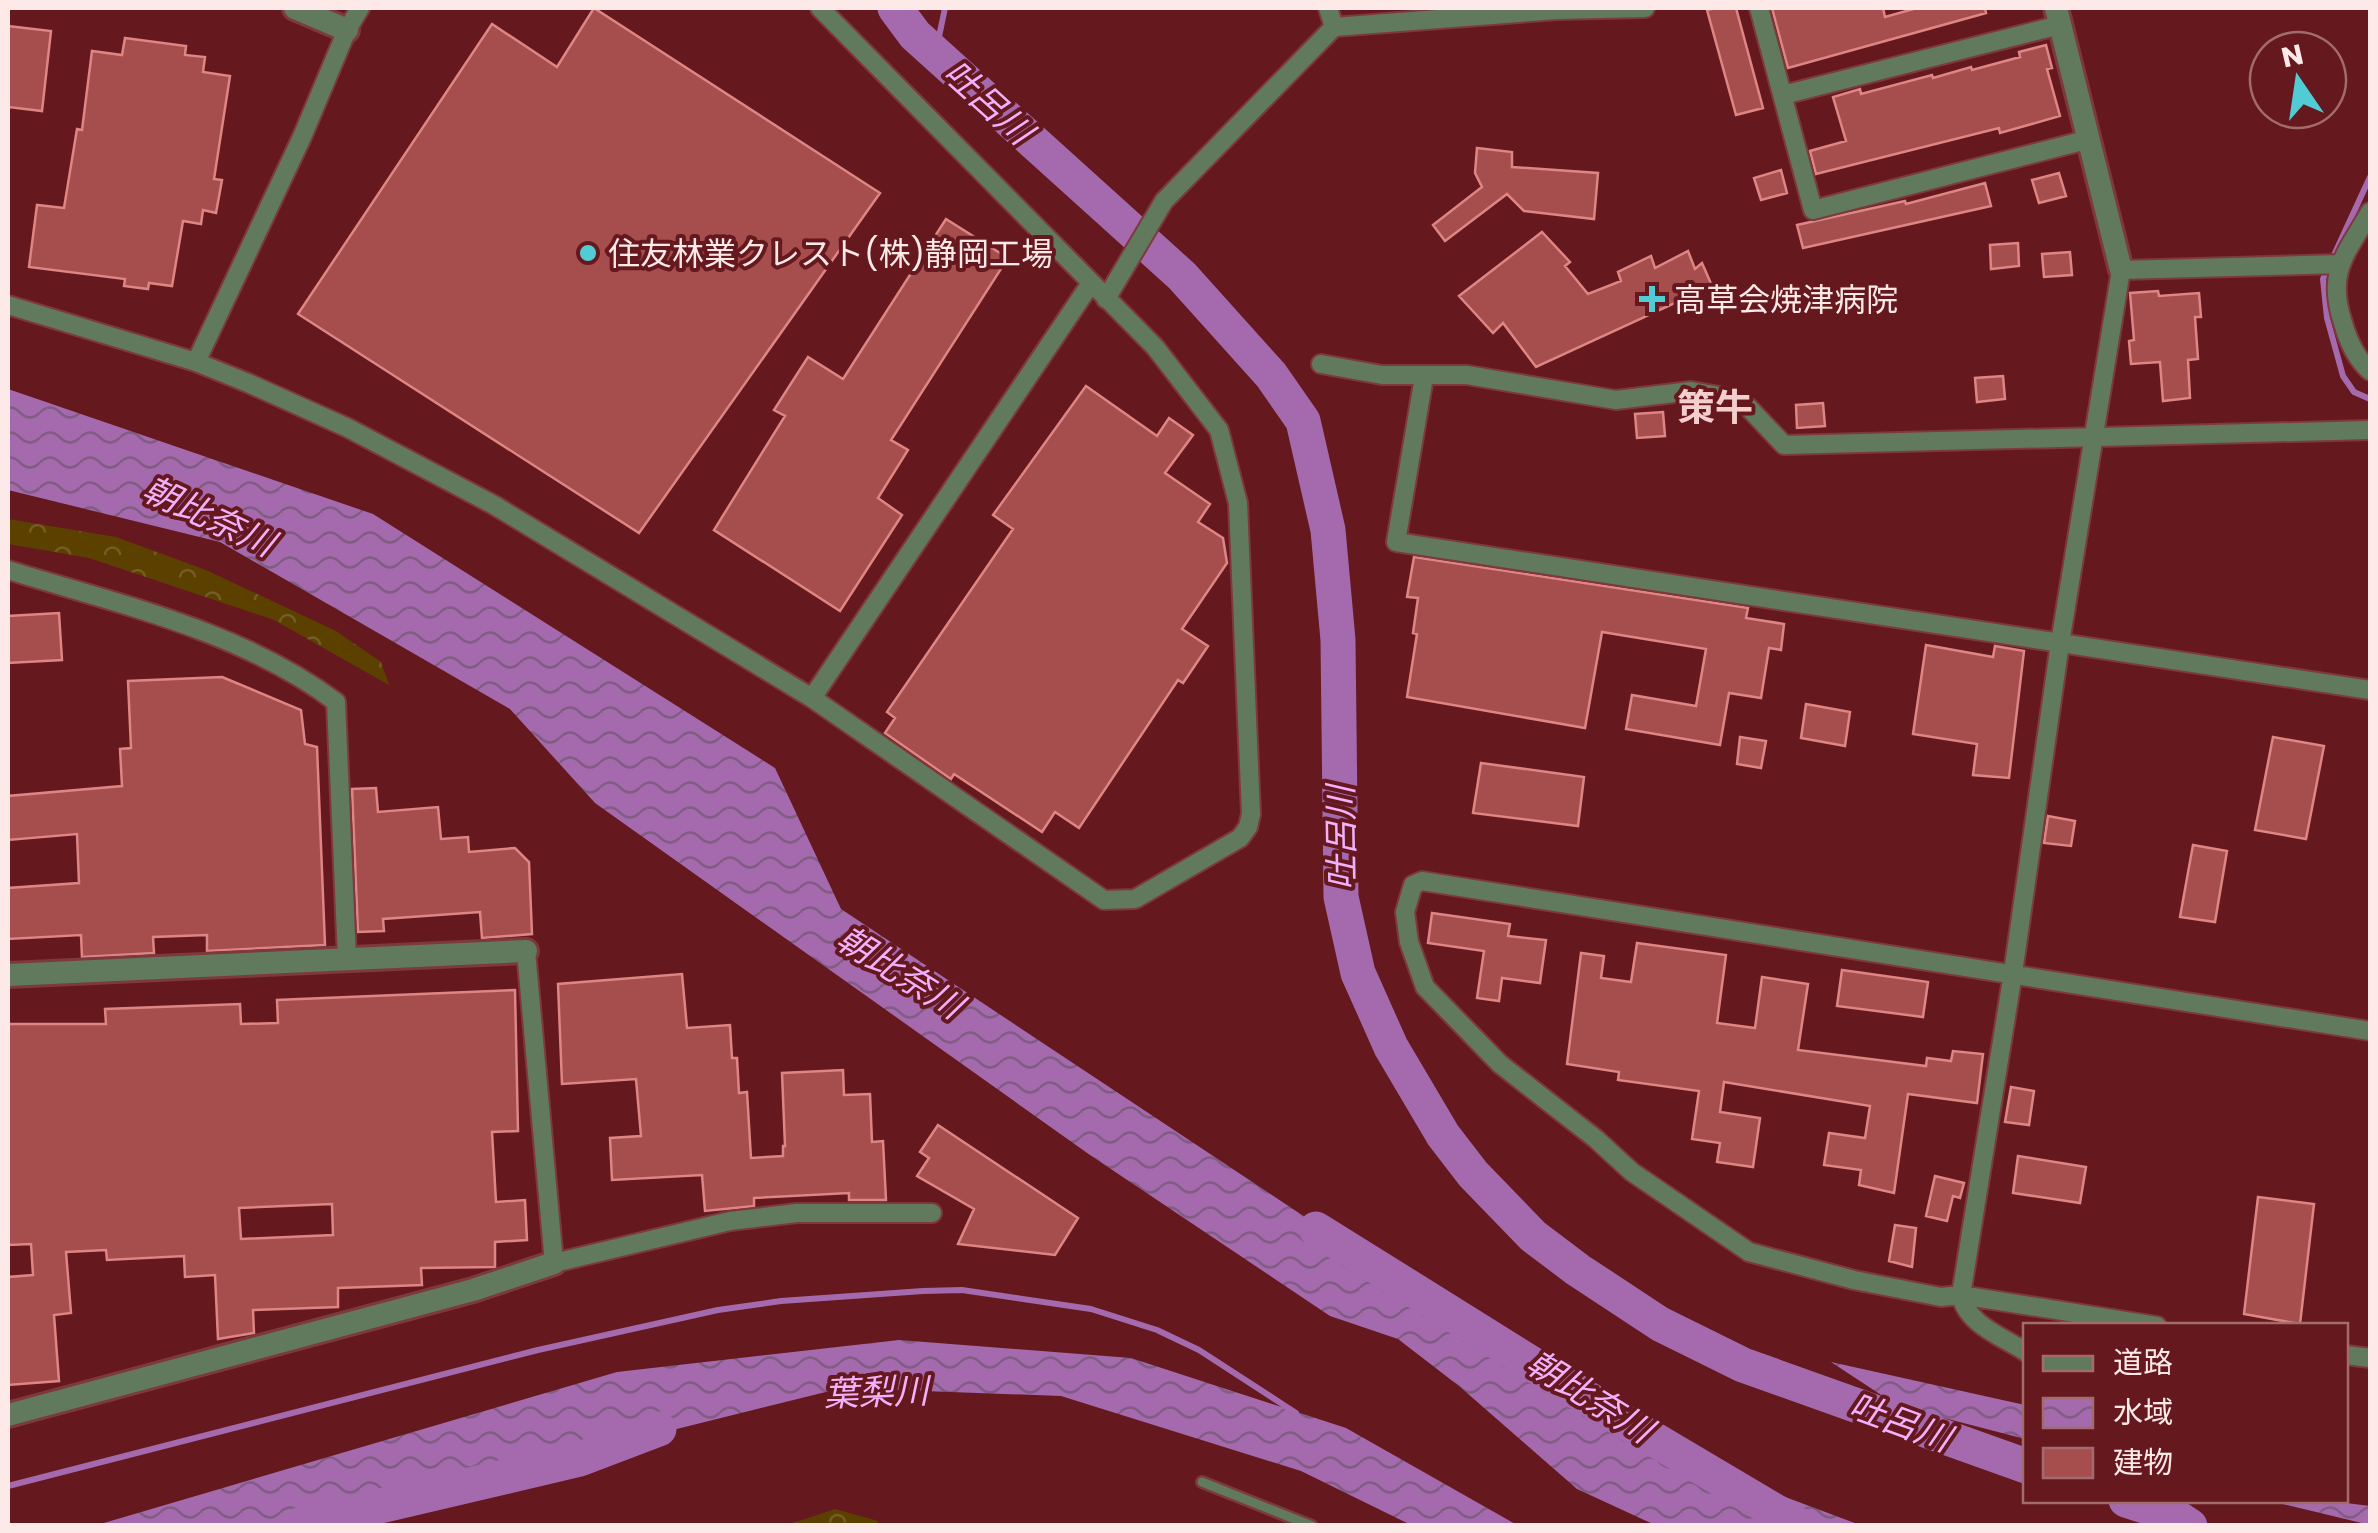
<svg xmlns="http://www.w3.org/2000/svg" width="2378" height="1533" font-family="Poppins,'Noto Sans JP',sans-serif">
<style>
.forest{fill:url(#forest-crowns)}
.water{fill:url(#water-waves)}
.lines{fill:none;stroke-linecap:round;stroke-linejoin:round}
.stream{stroke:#a46aad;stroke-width:6}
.river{stroke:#a46aad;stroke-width:35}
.building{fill:#a64d4d;stroke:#de8684;stroke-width:2.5;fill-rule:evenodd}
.service-casing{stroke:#7d393d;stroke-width:14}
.minor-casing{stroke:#7d393d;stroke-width:22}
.tertiary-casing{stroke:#7d393d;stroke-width:28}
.service{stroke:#617a5d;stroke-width:9}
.minor{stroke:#617a5d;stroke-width:18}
.tertiary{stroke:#617a5d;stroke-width:22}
.poi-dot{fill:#51ccd4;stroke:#65181d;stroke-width:4}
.labels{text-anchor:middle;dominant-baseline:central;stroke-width:8;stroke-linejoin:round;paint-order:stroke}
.poi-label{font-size:32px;fill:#fde9e8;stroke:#65181d;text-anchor:start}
.water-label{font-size:35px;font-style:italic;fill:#f0b1fa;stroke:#65181d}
.quarter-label{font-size:38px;font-weight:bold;fill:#f4cecc;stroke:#65181d}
</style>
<defs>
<pattern id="forest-crowns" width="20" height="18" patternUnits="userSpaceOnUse" patternTransform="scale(2.5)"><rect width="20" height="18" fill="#5b4000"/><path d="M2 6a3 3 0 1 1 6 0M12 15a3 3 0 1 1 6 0" fill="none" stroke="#735c25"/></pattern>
<pattern id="water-waves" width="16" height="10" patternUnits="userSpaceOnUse" patternTransform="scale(2.5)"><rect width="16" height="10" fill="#a46aad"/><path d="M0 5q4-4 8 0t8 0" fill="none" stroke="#815c84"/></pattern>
</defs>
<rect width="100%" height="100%" fill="#65181d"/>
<!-- forest -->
<path class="forest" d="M8,519L116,537L206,570L336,631L381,662L389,685L274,620L89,558L8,544Z
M835,1509L878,1521L877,1525H787Z"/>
<!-- water -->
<path class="water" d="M8,389L373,514L775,768L841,909L1650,1446L1860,1525H1655L1577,1489L1459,1386L1398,1339L1330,1316L1090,1155L595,803L510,709L220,542L8,490Z
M899,1340L1131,1358L1346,1428L1517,1525H1411L1301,1471L1061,1396L842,1388L290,1525H97L617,1372Z
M1831,1362L2025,1405V1439L1898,1406Z
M2330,1501L2370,1506V1525L2270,1501Z"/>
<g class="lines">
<!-- stream -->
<path class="stream" d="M936,51L945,8
M2370,177L2323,279L2327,318L2343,376L2354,392L2370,399
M8,1486L538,1350L718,1310L781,1301L923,1291L962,1290L1091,1309L1157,1330L1199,1350L1296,1413"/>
<!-- river -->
<path class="river" d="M895,8L915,35L1182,276L1271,375L1303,421L1328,530L1338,640L1341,897L1358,973L1391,1047L1443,1135L1473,1174L1533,1236L1578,1270L1660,1324L1743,1365L2026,1466
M1316,1229L1635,1428L1800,1526
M2126,1500L2175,1516L2190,1526
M295,1526L580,1459L659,1429"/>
</g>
<!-- building -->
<path class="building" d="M594,8L880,193L639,533L298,314L492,24L557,67Z
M1717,8H1736L1763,108L1736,115L1707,10Z
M1772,8H1883L1885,17L1917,8H1985L1986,13L1788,68Z
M8,26L51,31L42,111L8,107Z
M125,38L186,46L185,55L205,57L203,72L230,76L214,179L222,180L216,213L203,210L201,224L183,221L172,286L149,283L148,289L124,286L125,279L29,267L37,205L64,208L77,129L82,130L92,51L122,55Z
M2046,45L2052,68L2047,69L2060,116L2000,133L1999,128L1816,174L1810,151L1846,141L1833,97L1860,89L1861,94L1932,75L1933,78L1971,67L1972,70L2020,57L2019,52Z
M1477,148L1512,152V167L1598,173L1594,219L1524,211L1507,194L1445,241L1433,225L1482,187L1475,173Z
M1781,170L1787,193L1761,200L1754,178Z
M2059,173L2066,196L2039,203L2032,180Z
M1985,183L1991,206L1803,248L1797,225L1905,201L1906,204Z
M946,219L1008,258L891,440L908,450L878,498L902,515L840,611L714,530L785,416L774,410L808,357L843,379Z
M1542,232L1570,262L1565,266L1588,294L1621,281L1618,272L1651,256L1655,268L1688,251L1695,269L1702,263L1712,286L1536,367L1503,323L1493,333L1459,296Z
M2018,243L2019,266L1991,269L1990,245Z
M2070,252L2072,275L2044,277L2042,254Z
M2158,291L2159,296L2199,293L2201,317H2195L2198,359L2188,360L2190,398L2163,401L2160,362L2131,364L2129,341L2134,340L2130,293Z
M2003,376L2005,399L1977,402L1975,378Z
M1086,386L1157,436L1169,418L1193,435L1165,473L1210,504L1198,522L1223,538L1227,563L1182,629L1208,646L1183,683L1178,680L1079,828L1055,812L1042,832L954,774L951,779L885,733L895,718L887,712L1013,529L993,515Z
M1823,403L1825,426L1797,428L1796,405Z
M1663,412L1665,436L1637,438L1635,414Z
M1414,557L1748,608L1746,618L1784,624L1781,650L1769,648L1761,698L1729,693L1720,745L1626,729L1632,695L1696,706L1706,649L1602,632L1585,728L1407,697L1417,634L1413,633L1418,598L1407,597Z
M59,613L62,660L8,663V616Z
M1926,645L1993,657L1995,646L2024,651L2009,778L1973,775L1977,744L1913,734Z
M222,677L301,710L305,744L317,747L325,945L207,951V935L153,937L154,953L82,957L81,935L8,939V888L79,883L77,834L8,840V796L122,786L120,749L131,748L128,681Z
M1806,704L1850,712L1845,746L1801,738Z
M1740,737L1766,741L1761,768L1737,764Z
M2273,737L2324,746L2306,839L2255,830Z
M1481,763L1584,777L1578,826L1473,813Z
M376,788L378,812L438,807L441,839L468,837L469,852L515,848L529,862L532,934L482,938L480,912L383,919L384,931L358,932L352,789Z
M2048,816L2075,821L2071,846L2044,843Z
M2193,845L2227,851L2215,922L2180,917Z
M1432,913L1510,924L1508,936L1546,940L1540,983L1502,978L1499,1001L1477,998L1484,951L1428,943Z
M1637,943L1726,955L1717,1023L1755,1028L1762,977L1808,984L1798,1050L1926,1066L1927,1058L1951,1061L1953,1051L1983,1054L1977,1103L1908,1094L1894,1193L1859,1185L1861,1170L1824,1165L1829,1133L1865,1138L1870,1106L1724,1082L1720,1112L1760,1118L1753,1167L1717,1162L1720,1143L1692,1139L1699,1091L1618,1080L1619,1072L1567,1064L1581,953L1604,956L1601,978L1631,982Z
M1842,970L1928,982L1923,1017L1837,1006Z
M682,974L687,1028L730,1025L732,1058H737L739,1093L747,1092L751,1158L783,1156V1146H785L782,1073L843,1070L844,1095L870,1094L872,1142L883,1141L886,1200H849V1193L754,1198V1206L705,1211L702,1175L612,1180L610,1138L641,1136L636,1079L562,1084L558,984Z
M515,990L518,1131L492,1132L496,1202L525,1200L527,1240L495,1242V1267L421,1268L422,1285L338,1288V1307L253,1310L254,1333L218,1339L215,1275L185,1277L184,1256L107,1260L106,1250L66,1252L71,1313L54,1315L59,1381L8,1385V1277L33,1275L31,1244L8,1245V1024H106L105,1009L240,1004L241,1024L278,1023L277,1000ZM332,1204L333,1235L241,1239L239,1208Z
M2011,1087L2034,1091L2029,1125L2005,1122Z
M938,1125L1078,1218L1055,1255L958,1244L974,1209L917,1176L929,1158L920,1152Z
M2018,1156L2086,1167L2080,1203L2013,1193Z
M1935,1176L1964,1183L1960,1198L1953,1196L1947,1221L1926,1216Z
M2258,1197L2314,1204L2300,1324L2244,1314Z
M1895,1225L1916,1228L1912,1267L1889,1261Z"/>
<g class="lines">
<defs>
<path id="service" d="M1202,1482L1312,1526"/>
<path id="minor" d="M1328,8L1334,27L1557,10L1645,8
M1759,8L1813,210L2090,139
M1783,95L2060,25
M2370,212C2346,254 2326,272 2343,323C2348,341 2357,359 2370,371
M1106,299L1164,201L1334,27
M8,305L196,362L248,383L348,428L494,505L812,698L1104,900L1135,899L1240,838L1248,827L1251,814L1238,503L1219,430L1155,347L820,8
M196,362L302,137L347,30L360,8
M1321,364L1382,375H1467L1616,400L1691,391L1725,397L1748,407L1784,445L2370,430
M1424,377L1396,542L2370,690
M8,570C118,604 242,631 336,702L347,959
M812,698L1091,283
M526,951L554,1263L730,1221L797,1213H932
M2157,1326L1961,1295L1941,1297L1854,1280L1749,1252L1632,1172L1596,1139L1500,1064L1425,987L1409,942L1405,912L1413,885L1422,881L2370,1031
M2026,1352C2003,1337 1966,1324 1961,1295L2013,973L2060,643L2121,270L2340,264
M2346,1355L2370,1358"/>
<path id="tertiary" d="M295,8L347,30
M2056,8L2121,270
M8,975L526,951
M8,1415L473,1290L554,1263"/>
</defs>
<!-- service casing -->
<use href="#service" class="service-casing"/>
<!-- minor casing -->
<use href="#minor" class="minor-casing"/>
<!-- tertiary casing -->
<use href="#tertiary" class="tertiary-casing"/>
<!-- service -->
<use href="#service" class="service"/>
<!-- minor -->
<use href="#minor" class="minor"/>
<!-- tertiary -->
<use href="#tertiary" class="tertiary"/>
</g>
<!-- markers -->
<g class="poi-dot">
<circle cx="588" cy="253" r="10"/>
<path d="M1647 284h10v10h10v10h-10v10h-10v-10h-10v-10h10z"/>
</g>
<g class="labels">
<!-- poi labels -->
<g class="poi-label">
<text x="608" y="253">住友林業クレスト(株)静岡工場</text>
<text x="1674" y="299">高草会焼津病院</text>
</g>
<!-- water labels -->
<g class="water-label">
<text transform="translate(988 102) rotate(42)">吐呂川</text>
<text transform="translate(209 516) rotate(25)">朝比奈川</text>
<text transform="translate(1341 838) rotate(-91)">吐呂川</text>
<text transform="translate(900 972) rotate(32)">朝比奈川</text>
<text transform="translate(876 1392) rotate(-2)">葉梨川</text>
<text transform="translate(1590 1396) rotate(32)">朝比奈川</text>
<text transform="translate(1900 1422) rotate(20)">吐呂川</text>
</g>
<!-- quarter labels -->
<g class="quarter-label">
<text x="1715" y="407">策牛</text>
</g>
</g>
<!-- border -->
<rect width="2378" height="1533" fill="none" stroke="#fde9e8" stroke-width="20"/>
<!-- legend -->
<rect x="2023" y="1323" width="325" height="180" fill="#65181d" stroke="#a26c6e" stroke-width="2.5"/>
<rect x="2043" y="1356" width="50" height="15" fill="#617a5d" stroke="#a26c6e" stroke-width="2.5"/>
<text x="2113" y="1373" font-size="30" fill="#fde9e8">道路</text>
<rect x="2043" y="1398" width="50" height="30" fill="url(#water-waves)" stroke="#a26c6e" stroke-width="2.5"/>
<text x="2113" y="1423" font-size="30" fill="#fde9e8">水域</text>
<rect x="2043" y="1448" width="50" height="30" fill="#a64d4d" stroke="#a26c6e" stroke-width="2.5"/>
<text x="2113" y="1473" font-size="30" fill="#fde9e8">建物</text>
<!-- north arrow -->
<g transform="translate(2298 80) rotate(347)"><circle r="48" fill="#65181d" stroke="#a26c6e" stroke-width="2.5"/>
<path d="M0-8L18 38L0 25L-18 38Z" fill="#51ccd4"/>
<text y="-15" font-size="28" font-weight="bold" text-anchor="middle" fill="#fde9e8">N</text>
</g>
</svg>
